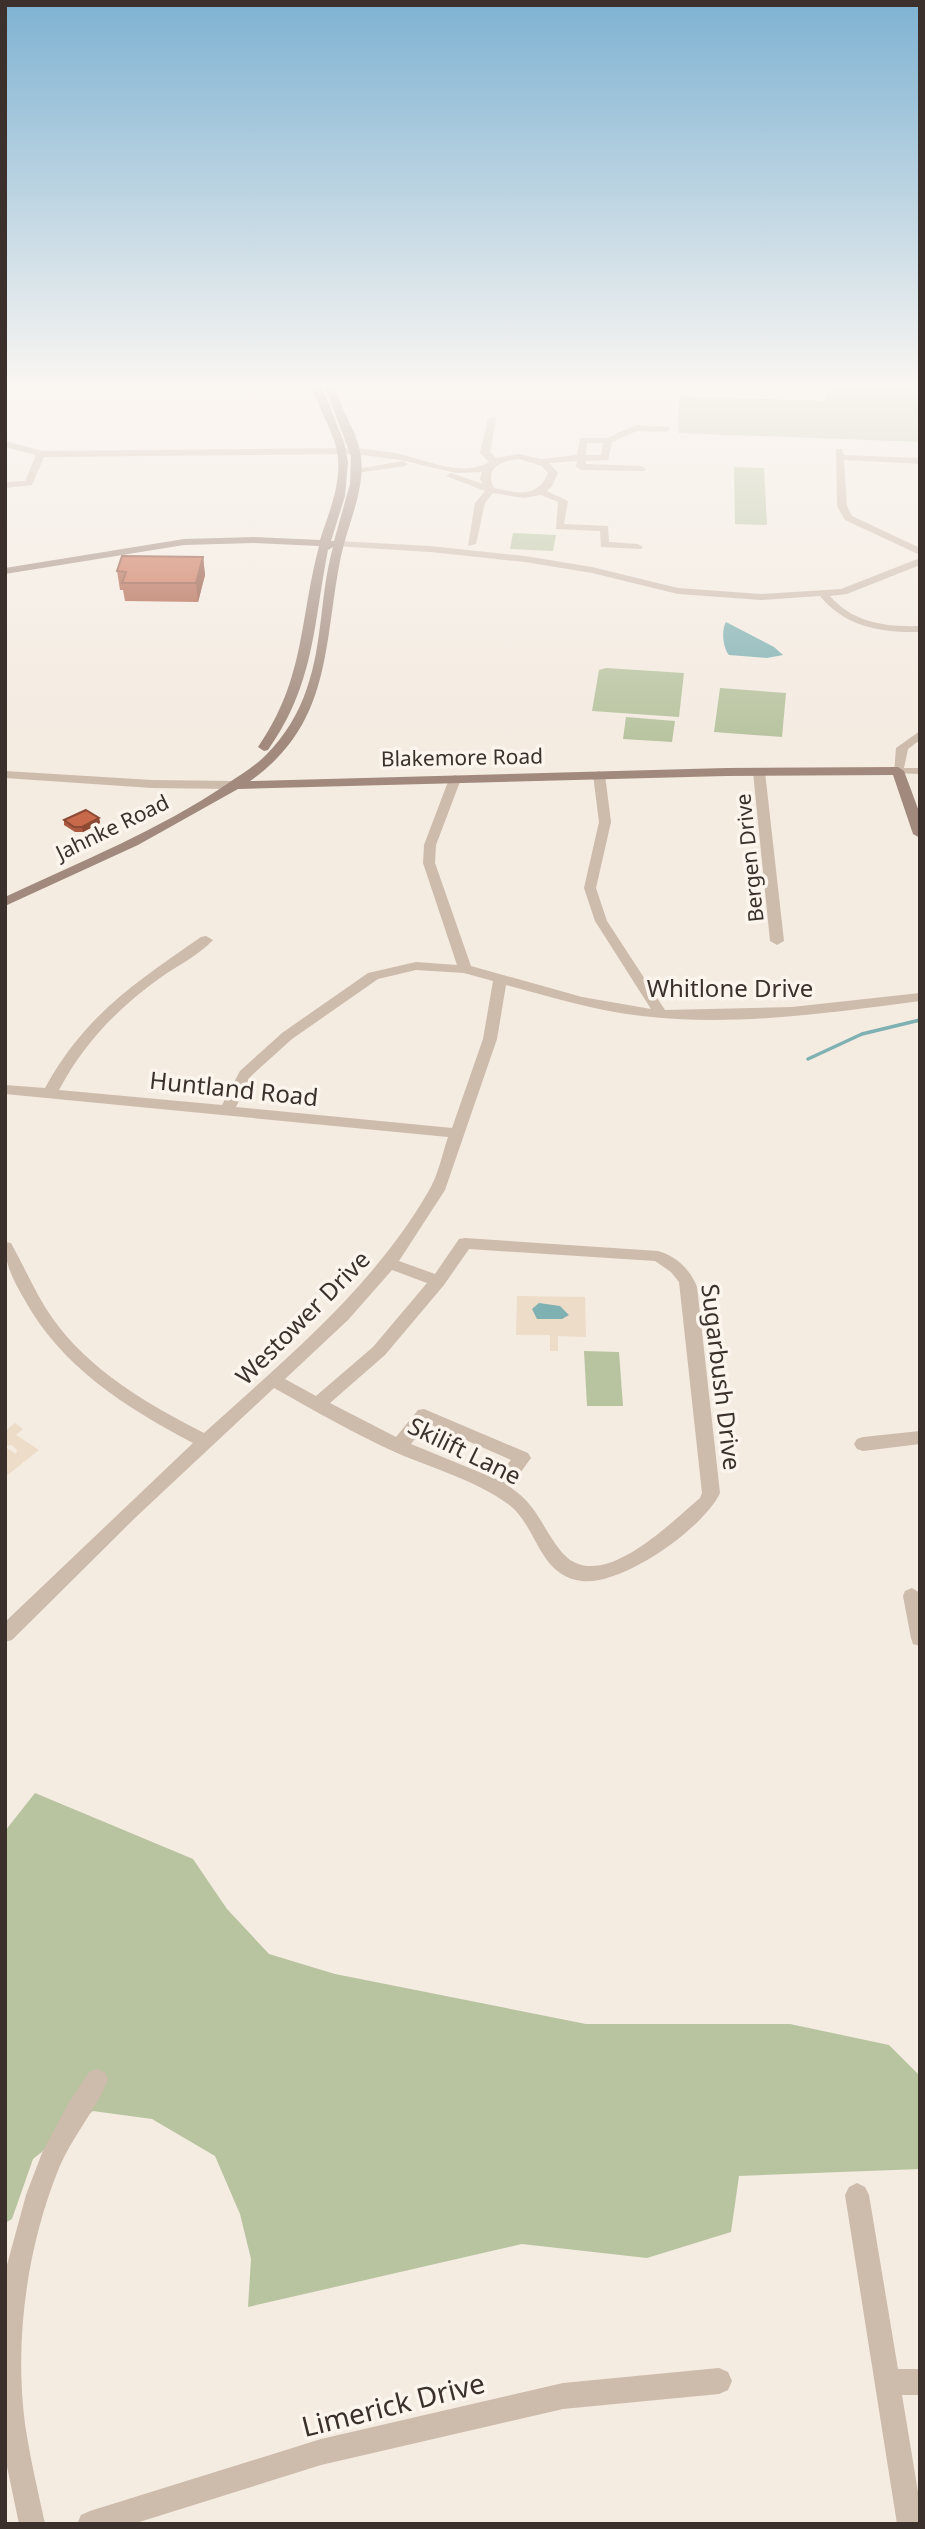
<svg xmlns="http://www.w3.org/2000/svg" width="925" height="2529" font-family="'Noto Sans',sans-serif">
<style>
.green{fill:#b8c4a0}
.plaza{fill:#ecdcc8}
.water{fill:#7fb0b2}
.lines{fill:none;stroke-linecap:round;stroke-linejoin:round}
.stream{stroke:#7fb0b2;stroke-width:3.5}
.street{fill:#cdbbac;fill-rule:evenodd}
.secondary{fill:#a18a7d;fill-rule:evenodd}
.wall{fill:#ac5a40}
.shaded-wall{fill:#8c4a34}
.building{fill:#c8694b;stroke:#8c4a34;stroke-width:2}
.labels{text-anchor:middle;dominant-baseline:central;stroke-width:7;stroke-linejoin:round;paint-order:stroke}
.far-street-label{font-size:21px;fill:#3b302b;stroke:#fbf5ee}
.street-label{font-size:24px;fill:#3b302b;stroke:#fbf5ee}
.near-street-label{font-size:28px;fill:#3b302b;stroke:#fbf5ee}
</style>
<rect width="100%" height="100%" fill="#f4ebe1"/>
<!-- green -->
<path class="green" d="M826,387H920V442L678,433L679,396L825,401Z
M734,467L764,468L767,525L735,524Z
M513,533L556,535L553,551L510,549Z
M606,668L684,673L679,717L592,711L599,670Z
M720,688L786,693L782,737L714,732Z
M626,717L675,721L672,742L623,739Z
M584,1351L619,1352L623,1406H587Z
M35,1793L193,1859L227,1909L269,1954L335,1974L586,2024H790L889,2045L920,2076V2169L739,2176L731,2232L647,2258L522,2244L248,2307L251,2259L240,2214L215,2156L152,2119L93,2111L33,2159L12,2219L5,2223V1831Z"/>
<!-- plaza -->
<path class="plaza" d="M517,1296L585,1297L586,1337L558,1336V1351H550V1335H516Z
M15,1423L23,1429L16,1435L39,1450L5,1477V1447L16,1454L17,1450L12,1445L5,1446V1431Z"/>
<!-- water -->
<path class="water" d="M726,622L774,647L783,655L767,658L729,655C723,648 721,630 726,622Z
M539,1303L560,1306L569,1315L562,1319H537L532,1309Z"/>
<g class="lines">
<!-- stream -->
<path class="stream" d="M808,1059L862,1034L920,1020"/>
<!-- street -->
<path class="street" d="M492,416L496,419L490,452L496,458L519,454L541,459L577,455L580,438H607L636,425L669,427V431L666,432L637,431L612,442L608,460L586,461V464L641,466L646,469L644,471L581,470L576,467L577,461L549,463L558,473L552,486L547,491L568,501L564,524L608,526L609,542L638,544L643,547L641,549L601,547L600,531L556,529L558,502L541,495L524,498L493,493L485,503L476,544L468,546L475,503L485,491L446,476L451,473L483,484L480,479L482,472L456,473L400,460L355,454L44,457L32,485L5,488V482L25,481L36,455L5,447V441L43,451L355,448C370,450 384,451 399,454C428,460 461,478 489,462L480,453L488,419ZM587,443H603L601,455H586ZM519,459L542,466L548,473C537,499 517,493 494,488C484,467 501,461 519,459Z
M836,449H842L844,455L920,458V464L844,460L847,506L852,516L920,548V555L845,520L837,506Z
M403,461L408,464L406,466L356,473L351,470Z
M338,541L430,546L525,556L592,567L678,588L761,594L841,589L920,558V565L847,594L830,596C853,623 886,627 920,626V632C882,633 845,627 820,596L761,600L678,594L592,573L525,562L430,552L335,546L333,544Z
M920,731V740L908,749L904,768H920V774L894,773L896,748Z
M759,769L765,772L784,941L777,945L770,941L753,772Z
M5,771L152,780L233,781L239,785L233,789L152,788L5,778Z
M599,771L605,775L611,822L596,888L607,921L665,1010L792,1007L920,993V1001C829,1013 733,1027 642,1016C595,1011 551,997 506,985L497,1039L445,1190L399,1261L435,1274L459,1239L465,1238L658,1251C676,1256 690,1269 697,1287L720,1493C704,1528 622,1586 582,1581C538,1576 538,1526 508,1504C475,1480 434,1469 397,1453C355,1434 315,1411 274,1388L136,1517L12,1640L5,1642V1622L193,1443C125,1407 61,1367 23,1297C12,1277 5,1265 5,1242L11,1243C25,1268 36,1295 53,1319C91,1372 148,1404 204,1433C285,1359 372,1289 428,1192C438,1176 442,1155 448,1137L5,1094V1085L45,1088C85,1015 135,983 201,937L206,936L213,940C199,955 177,966 160,978C117,1009 84,1043 59,1090L222,1105L240,1071L282,1033L368,973L416,962L457,965L423,863L424,845L449,779L455,775L461,779L436,845L435,863L471,966L582,997L651,1009L595,921L584,888L599,822L593,775ZM416,970L464,973L493,981L483,1039L452,1128L236,1107L251,1076L292,1039L378,979ZM469,1249L655,1261L671,1272L679,1282L702,1493L700,1498C670,1523 597,1599 560,1550C541,1526 538,1506 510,1487L531,1458L528,1453L424,1409L418,1410L396,1437L330,1403L385,1355L444,1285ZM392,1270L427,1283L373,1347L316,1396L285,1379L348,1320ZM427,1423L511,1460L496,1479L411,1444Z
M920,1431V1444L863,1451L857,1449L854,1444L857,1439L863,1437Z
M912,1588L920,1593V1646L913,1644L911,1638L903,1596L905,1591Z
M97,2069L105,2072L108,2080C95,2111 72,2137 59,2168C27,2247 14,2340 25,2424C30,2458 38,2491 45,2524H19L5,2457L7,2265L26,2195L42,2153L69,2102L89,2072Z
M857,2183L865,2187L869,2195L898,2369H920V2395H902L920,2504V2524H897L845,2195L849,2187Z
M719,2368L728,2372L732,2381L728,2390L719,2394L563,2409L321,2465L133,2524H77L81,2515L90,2511L321,2439L563,2383Z"/>
<!-- secondary -->
<path class="secondary" d="M312,387H322L344,442L348,462L345,496L331,541H334L350,484L351,456L325,387H335C341,411 358,432 361,457C365,491 348,523 341,556C323,644 333,723 250,781L726,768L898,767L904,771L920,814V838L913,834L893,775L726,776L238,789L138,845L5,906V897C80,862 159,830 227,784C240,775 254,767 266,755C284,737 299,713 307,688C323,643 320,593 333,547L328,550C313,626 315,683 268,750L264,751L258,747C305,679 299,623 319,546L254,543L184,545L5,574V568L184,539L254,537L320,540C330,509 345,476 335,443C329,424 318,407 312,387Z"/>
</g>
<!-- wall -->
<path class="wall" d="M203,557L205,575L198,602L125,601L123,590H120L117,571Z
M99,818L100,823L83,832H75L64,825V820Z"/>
<!-- shaded-wall -->
<path class="shaded-wall" d="M203,557L205,575L198,602L196,583Z
M99,818L100,823L83,832L82,827Z"/>
<!-- building -->
<path class="building" d="M122,556L203,557L196,583H122L126,572L117,571Z
M86,810L99,818L82,827H74L64,820Z"/>
<!-- sky -->
<linearGradient id="sky" x2="0" y2="1"><stop stop-color="#7eb2d2"/><stop offset="0.52" stop-color="#faf6f2"/><stop offset="1" stop-color="#faf6f2" stop-opacity="0"/></linearGradient>
<rect width="925" height="741" fill="url(#sky)"/>
<g class="labels">
<!-- far-street labels -->
<g class="far-street-label">
<text transform="translate(462 757) rotate(-1)">Blakemore Road</text>
<text transform="translate(112 827) rotate(-26)">Jahnke Road</text>
<text transform="translate(749 858) rotate(-96)">Bergen Drive</text>
</g>
<!-- street labels -->
<g class="street-label">
<text x="730" y="987">Whitlone Drive</text>
<text transform="translate(234 1088) rotate(6)">Huntland Road</text>
<text transform="translate(302 1317) rotate(-45)">Westower Drive</text>
<text transform="translate(722 1377) rotate(83)">Sugarbush Drive</text>
<text transform="translate(465 1450) rotate(26)">Skilift Lane</text>
</g>
<!-- near-street labels -->
<g class="near-street-label">
<text transform="translate(393 2404) rotate(-14)">Limerick Drive</text>
</g>
</g>
<!-- border -->
<rect width="925" height="2529" fill="none" stroke="#3b302b" stroke-width="14"/>
</svg>
